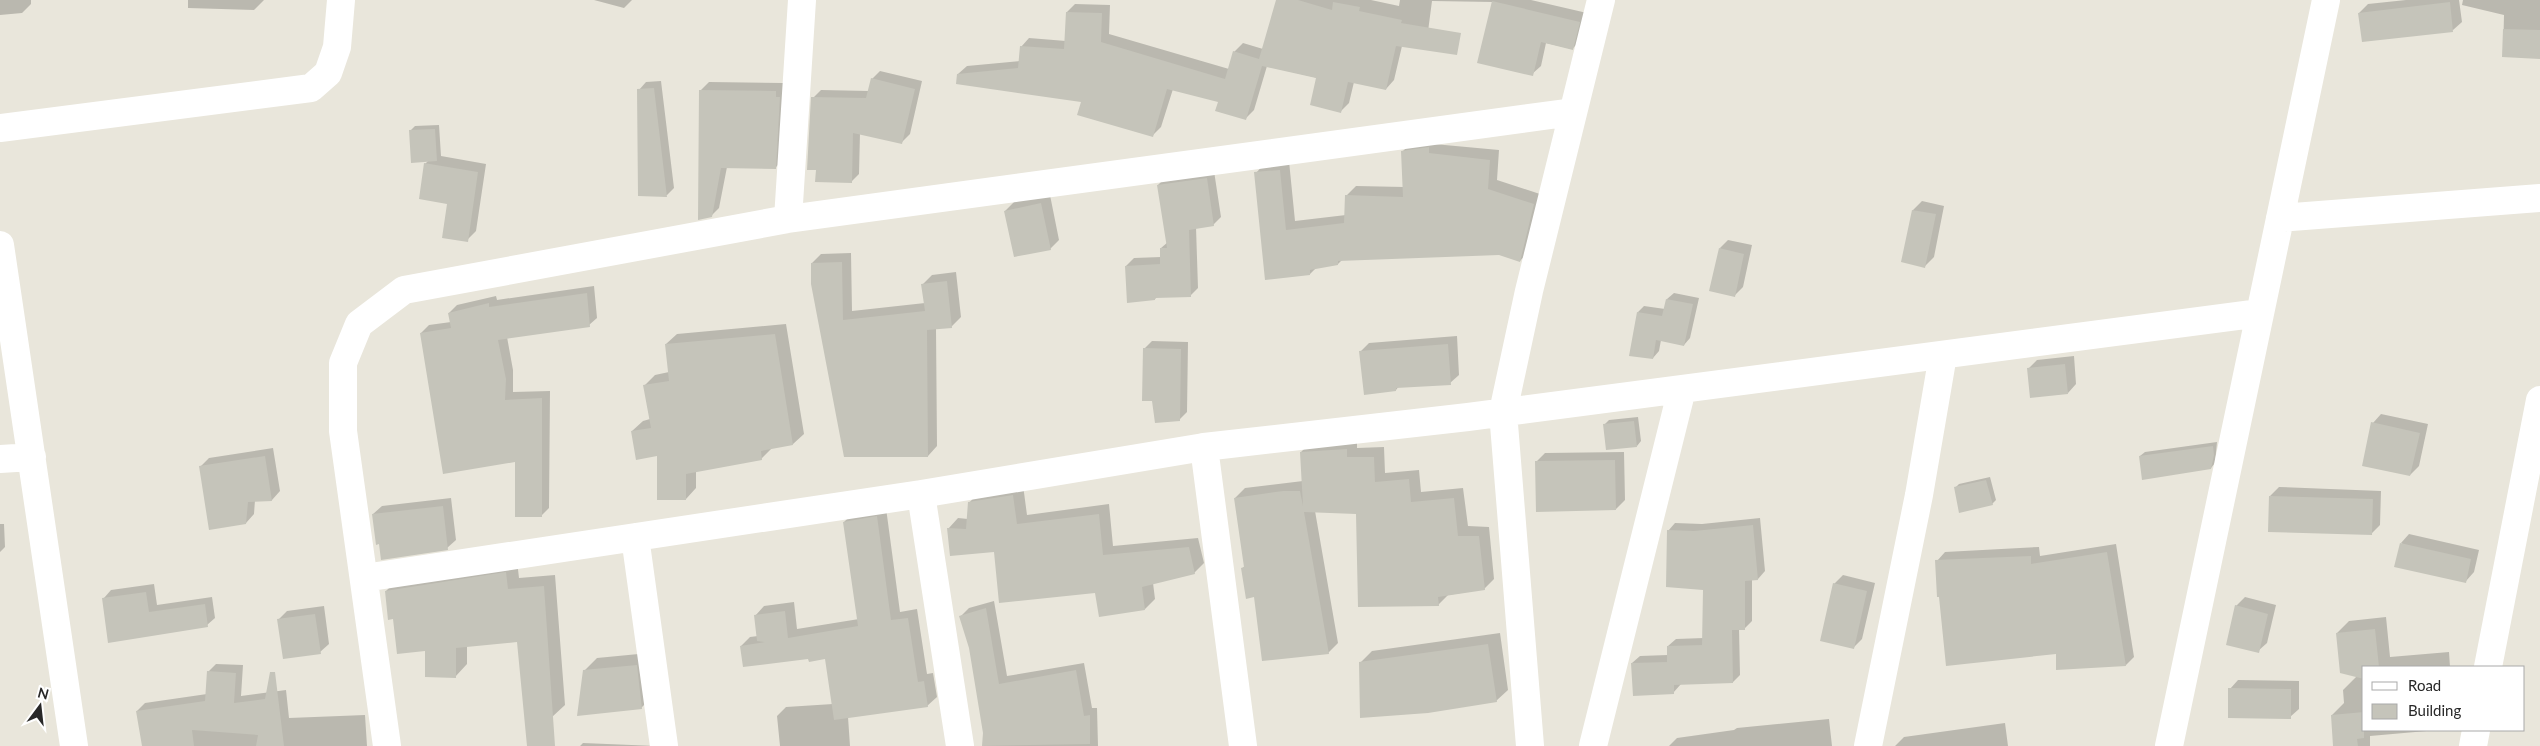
<svg xmlns="http://www.w3.org/2000/svg" width="2540" height="746" font-family="Lato,sans-serif">
<style>
.shadow{fill:#0003}
.building{fill:#c5c4ba}
.lines{fill:none;stroke-linecap:round;stroke-linejoin:round}
.minor{stroke:#fff;stroke-width:28}
</style>
<rect width="100%" height="100%" fill="#e9e6db"/>
<!-- shadow -->
<path class="shadow" d="M0,0H31V4L22,13L0,15Z
M188,0H264L254,10L188,8Z
M594,0H632L624,8Z
M1277,0H1371L1399,6L1400,0H1531L1587,13L1581,40L1572,49L1546,43L1541,66L1532,74L1493,2L1432,1L1427,39L1402,46L1394,80L1386,89L1354,82L1349,103L1341,111L1318,78L1267,66L1254,110L1245,119L1219,101L1173,89L1161,127L1153,135L1083,101L958,74L967,66L1020,61L1021,47L1029,38L1066,41L1067,12L1075,4L1110,5L1109,34L1229,69L1234,52L1243,43L1263,49Z
M2406,0H2459L2462,22L2453,30L2359,13L2368,4Z
M2463,0H2540V57L2503,56L2504,15L2462,5Z
M880,71L922,81L910,134L902,142L860,133L859,174L851,182L813,98L821,90L869,91L872,79Z
M661,81L674,188L667,195H639V90L646,82Z
M709,82L783,83V160L775,168L727,167L719,208L711,216L701,90Z
M439,125L441,156L486,164L476,231L467,240L425,164L429,160L411,130L415,126Z
M1412,142L1499,150L1497,180L1543,195L1529,251L1520,261L1499,254L1342,260L1338,264L1316,268L1310,274L1266,279L1256,173L1265,163L1289,161L1295,221L1346,215V196L1356,186L1404,187L1402,152Z
M1214,171L1221,217L1213,225L1196,227L1198,288L1190,296H1158L1155,299L1126,266L1134,258L1161,257V248L1168,242L1158,185L1166,177Z
M1050,195L1059,240L1050,249L1005,211L1014,202Z
M1922,201L1944,206L1934,257L1925,266L1903,261L1913,210Z
M1728,240L1752,245L1743,287L1734,296L1720,248Z
M851,253L852,311L925,303L923,284L932,275L956,272L961,317L951,327L936,328L937,446L928,456H845L812,263L821,254Z
M594,286L597,318L589,325L507,337L513,370V392L550,391L549,508L541,516L517,460L421,333L429,325L451,322L449,313L457,305L496,296L497,300Z
M1674,293L1699,298L1690,338L1684,345L1661,340L1659,351L1653,358L1638,312L1644,306L1665,309L1667,299Z
M786,324L804,434L793,444L772,448L761,459L696,471V488L686,499L659,455L632,431L643,421L650,419L644,386L655,375L669,372L666,344L677,334Z
M1457,336L1459,375L1450,383L1399,386L1396,390L1360,352L1369,343Z
M1152,341L1188,342L1187,412L1179,420L1144,349Z
M2074,356L2076,384L2068,393L2028,369L2037,360Z
M2381,414L2428,424L2419,466L2410,475L2373,423Z
M1638,417L1641,441L1637,446L1605,424L1609,420Z
M1357,440V448L1384,447L1385,473L1419,470L1421,492L1463,488L1468,526L1489,527L1494,579L1484,589L1448,595L1438,605L1357,512L1315,511L1338,643L1328,653L1255,596L1243,568L1245,565L1235,498L1245,488L1303,481L1301,452L1311,442Z
M2217,442L2215,463L2211,468L2140,456L2145,452Z
M273,448L280,491L272,500H255L254,514L246,523L200,467L209,458Z
M1624,452L1625,500L1616,509L1536,462L1545,453Z
M1990,477L1996,500L1992,504L1955,488L1959,484Z
M1023,485L1027,515L1109,504L1113,546L1198,538L1204,563L1194,573L1153,583L1155,599L1145,609L1096,591L948,529L958,518L968,519L969,503L979,492Z
M2279,487L2381,491L2380,525L2371,534L2270,496Z
M451,498L456,540L447,548L373,514L382,506Z
M886,508L900,612L917,609L927,674L933,673L937,697L927,706L848,717L850,746H780L777,716L786,707L833,704L826,658L809,657L741,646L750,637L758,636L755,616L764,606L794,602L797,629L859,619L844,522L853,513Z
M1760,518L1765,571L1758,579H1752V621L1745,628H1739L1740,675L1733,682L1681,684L1673,693L1632,663L1640,656L1668,655V646L1676,639L1704,638V589L1668,531L1675,523L1702,524Z
M0,524H4L5,547L0,552Z
M2409,534L2479,550L2474,572L2466,581L2401,543Z
M2116,544L2134,657L2126,665L2057,652L1937,561L1945,552L2039,547L2040,556Z
M517,561L519,578L555,575L565,705L552,717L518,640L467,646V664L455,677L394,617L386,591L398,579Z
M1843,575L1875,583L1862,639L1853,648L1834,584Z
M154,584L157,605L212,597L215,618L207,625L109,641L104,598L111,590Z
M2245,597L2276,605L2267,643L2258,651L2236,606Z
M994,601L1007,676L1084,663L1092,708H1097L1098,746H983L984,733L970,648L961,616L969,608Z
M324,606L329,644L320,652L278,620L287,611Z
M2386,617L2390,657L2449,652L2450,667H2364V730H2438L2370,736V746H2334L2332,715L2344,703L2343,690L2357,676L2337,633L2349,621Z
M1500,633L1508,690L1496,701L1360,663L1372,651Z
M649,653L654,695L641,708L584,671L597,658Z
M216,664L243,665L241,696L286,690L289,718L365,715L367,746H143L137,711L145,703L207,694L208,672Z
M2238,680L2299,681V709L2290,717L2230,689Z
M1829,719L1832,746H1669L1677,738L1734,730L1737,728Z
M2005,723L2008,746H1895L1904,737Z
M583,743L656,746H580Z"/>
<!-- building -->
<path class="building" d="M1276,0H1298L1332,10L1333,2L1360,7L1359,11L1402,20L1401,23L1461,33L1457,55L1396,46L1386,90L1348,82L1341,113L1310,105L1316,78L1262,66L1246,120L1215,111L1218,102L1167,89L1153,137L1077,115L1081,102L956,84L957,74L1018,68L1020,46L1064,49L1066,12L1102,13L1101,42L1225,79L1233,51L1259,59Z
M1492,1L1580,22L1573,50L1541,42L1533,76L1477,63Z
M2450,2L2453,32L2362,42L2358,13Z
M2503,29L2540,30V59L2502,57Z
M871,78L915,89L902,144L853,133L852,183L815,182L816,170H807L811,97L866,98Z
M654,88L667,197L638,196L637,89Z
M699,90L776,91V97H780L776,169L721,168L712,217L698,220Z
M435,129L437,161L411,163L409,130Z
M1429,147V153L1490,160L1488,189L1534,204L1520,262L1499,255L1338,261V265L1310,270V275L1265,280L1254,172L1280,170L1286,230L1344,223L1345,195L1403,197L1401,151Z
M424,163L478,172L468,242L442,238L447,204L419,199Z
M1207,178L1214,226L1189,230L1191,297L1155,298V300L1127,303L1125,266L1160,264V248H1167L1157,185Z
M1041,203L1051,250L1014,257L1004,211Z
M1912,210L1936,214L1925,268L1901,262Z
M1719,248L1744,254L1735,297L1709,291Z
M842,262L843,320L925,311L921,284L947,281L952,328L927,330L928,457H844L811,284V263Z
M587,293L590,327L498,340L506,379L505,400L542,398V517H515V462L443,474L420,333L451,328L448,313L489,303V307Z
M1666,299L1693,304L1684,346L1656,340L1653,359L1629,356L1637,312L1662,316Z
M775,334L793,445L761,451L762,460L686,474V500H657V456L636,460L631,431L651,428L643,385L669,381L665,344Z
M1448,344L1451,385L1396,388V391L1364,395L1359,351Z
M1143,348L1181,349L1180,421L1155,423L1152,401H1142Z
M2065,364L2068,394L2030,398L2027,368Z
M1634,421L1637,447L1606,450L1603,424Z
M2371,422L2420,433L2410,476L2362,466Z
M2213,446L2214,455L2211,469L2142,480L2139,456Z
M1347,449V457H1374L1375,482L1409,479L1411,502L1454,498L1458,536H1479L1485,590L1438,597L1439,606L1358,607L1356,514L1304,512L1329,654L1262,661L1254,597L1246,599L1241,568L1244,567L1234,498L1283,491H1300L1303,506L1300,452Z
M265,456L272,501L248,502L246,524L209,530L199,466Z
M1615,460L1616,510L1536,512L1535,461Z
M1986,480L1993,505L1959,513L1954,487Z
M1013,495L1017,524L1099,514L1103,555L1189,547L1195,574L1142,587L1145,610L1099,617L1095,593L999,603L994,552L950,556L947,528L966,529L968,502Z
M2269,496L2373,499L2372,535L2268,532Z
M443,506L448,550L381,560L379,544L376,545L372,514Z
M877,516L891,620L908,618L918,682L924,681L928,707L834,720L825,659L809,662L808,659L743,667L740,646L765,642L757,641L754,615L785,611L788,638L858,626L843,522Z
M1753,525L1758,580L1745,581V630H1732L1733,683L1674,685V694L1633,696L1631,663L1667,662V646L1702,645L1703,590L1666,587L1667,530L1694,531Z
M2400,543L2471,559L2466,583L2394,567Z
M2107,552L2126,666L2056,670V654L1946,666L1939,597H1937L1935,560L2031,556V564Z
M506,572L508,589L544,586L555,746H527L517,642L456,648V678L425,677V651L397,654L393,619L388,620L385,591Z
M1833,583L1867,591L1854,649L1820,641Z
M146,592L149,612L205,604L208,627L108,643L102,598Z
M2235,605L2268,614L2259,653L2226,645Z
M986,608L999,684L1076,670L1084,716L1090,715V744L982,746L983,733L969,648L959,616Z
M315,614L321,654L283,659L277,619Z
M2375,629L2379,667H2364V679L2340,673L2336,633Z
M1488,644L1497,702L1428,713L1360,718L1359,662Z
M637,665L642,709L577,716L583,670Z
M207,671L236,673L234,703L265,699L270,672H275L284,746H256L258,735L192,730L194,746H142L136,711L205,701Z
M2228,688L2291,689V719L2228,718Z
M2364,712V738L2357,739L2358,746H2333L2331,715Z"/>
<g class="lines">
<!-- minor -->
<path class="minor" d="M0,128L311,88L328,73L337,47L341,0
M2280,218L2540,198
M788,219L802,0
M0,245L74,746
M1204,447L1243,746
M0,459L32,457
M921,494L960,746
M635,537L664,746
M364,578L921,494L1204,447L1468,417L2260,313
M2488,667L2540,400
M387,746L343,431V363L359,324L404,290L788,219L1573,112
M1530,746L1503,412L1529,291L1601,0
M1593,746L1682,389
M1868,746L1919,495L1943,355
M2169,746L2326,0
M2473,746L2476,730"/>
</g>
<!-- legend -->
<rect x="2362" y="666" width="162" height="65" fill="#ffffff" stroke="#a9a9a9"/>
<rect x="2372" y="682" width="25" height="8" fill="#ffffff" stroke="#a9a9a9"/>
<text x="2408" y="691" font-size="15" fill="#282828">Road</text>
<rect x="2372" y="704" width="25" height="15" fill="#c5c4ba" stroke="#a9a9a9"/>
<text x="2408" y="716" font-size="15" fill="#282828">Building</text>
<!-- north arrow -->
<g transform="translate(40 706) rotate(15)" stroke="#ffffff" stroke-width="4" paint-order="stroke">
<path d="M0-4L9 19L0 12L-9 19Z" fill="#282828"/>
<text y="-8" font-size="14" font-weight="bold" text-anchor="middle" fill="#282828">N</text>
</g>
</svg>
